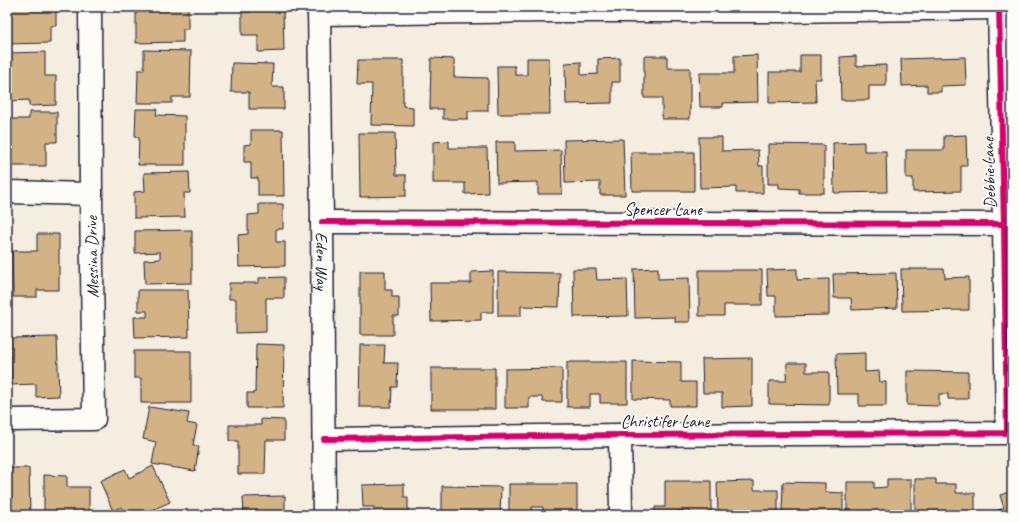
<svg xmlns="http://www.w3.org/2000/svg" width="1019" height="522" font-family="Caveat,sans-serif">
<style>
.building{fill:#d3b386;stroke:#22223b}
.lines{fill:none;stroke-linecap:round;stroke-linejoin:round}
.minor-casing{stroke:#22223b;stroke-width:25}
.minor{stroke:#fdfcf7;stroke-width:22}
.cycleway-casing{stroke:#fdfcf7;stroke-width:8}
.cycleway{stroke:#d6006c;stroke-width:6}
.labels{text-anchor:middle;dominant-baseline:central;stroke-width:3.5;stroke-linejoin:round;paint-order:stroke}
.street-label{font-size:17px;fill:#22223b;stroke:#fdfcf7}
</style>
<rect width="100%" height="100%" fill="#f5ede0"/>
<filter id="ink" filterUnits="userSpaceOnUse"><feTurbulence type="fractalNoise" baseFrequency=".025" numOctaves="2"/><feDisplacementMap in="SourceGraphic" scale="8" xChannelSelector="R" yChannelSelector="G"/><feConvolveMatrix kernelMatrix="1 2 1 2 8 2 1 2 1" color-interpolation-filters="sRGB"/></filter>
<g filter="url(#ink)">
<!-- building -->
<path class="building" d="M7,7H56V26H50V43L7,44Z
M136,7H188V29H183V42L136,43Z
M250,7H283L284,51L258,52V35H242V12H250Z
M144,50L191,51L190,97H172V103H137L138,70H144Z
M45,52V76H56V105L29,106V100L7,101V53Z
M757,55L758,102L723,103V107H700L699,73H734V56Z
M800,55H821V79H815L816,102L769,103V72H800Z
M644,56H667V68H690V119H662V98H644Z
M856,56V66L886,65V86H869V100H841L840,57Z
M965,57L966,85L941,86V92H927V85L902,86L901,59Z
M431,58L454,59V77L488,78V111H468V119H443V109H430Z
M527,58H549L550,114H498L497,66H515V75H527Z
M620,58V82H612V103L566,104L565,63L581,62V75L598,74V59Z
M358,60H403V106L413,107V126L371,125L372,84H357Z
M232,63L273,64L272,87H284V109H249V92H231Z
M136,109H157L156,115L185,116V165H138L139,137H135Z
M29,112H57V142H46V166H7V119H29Z
M251,130H283L284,196H258V178H251V162H244V145L251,144Z
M359,133H395L396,175H406V196L360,197Z
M966,135L967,166H961V191L913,192V178H906V150H944V136Z
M699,137H722V151L758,150L759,166H763V193H736V187L700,188Z
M623,139L625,195H600V182L565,183L564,140Z
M449,141V148H487L488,193L465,194V183H433V142Z
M496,142H515V151L561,150L562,194H538V182L497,183Z
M864,142V151H886L887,192L834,193L833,143Z
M768,144L824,145V193H799V189L779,188V184H768Z
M631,152H694V191H632Z
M189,172L190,193H184L185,217L134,218V192L145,191L144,173Z
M259,204H283V229H276V242H285V266L239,267L238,235L248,234V215L259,214Z
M192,230V283L145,284L144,260L160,259V252L135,253V231Z
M37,234H59V290H37V297H13L12,251H37Z
M658,268V279L689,278L690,322H675V317L635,318L634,269Z
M573,269H596L597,280L627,279L628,316L574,317Z
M797,269V280L829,279V315L776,316V296H768L767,270Z
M901,269H944L945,278L969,277V310L902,311Z
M699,270H762V305H724V316H699Z
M360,271H385V290H392V297H399V316H393V335H360Z
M493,271V312H481V320L431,321L430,283H471V272Z
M498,272L560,273L559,307L521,306V316H498Z
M896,273L897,308L852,310L851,298H834L833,274Z
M284,277V298H266V332L236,333V299H229V283H259V278Z
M138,290H188L189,337L135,338L134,317H147V311H138Z
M57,337L59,396L36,397V384L11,385L10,338Z
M256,344L284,345L283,408H247V393H255Z
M360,345H385L384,363H398L397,387H392L391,407H359Z
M134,351H191V403H141V378H134Z
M865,353V372L879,371L880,382H886V406H859V394H837L836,354Z
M752,358V406L722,407V393H703L702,359Z
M633,361L681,362V382H696V406H670V400L633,399Z
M567,362H627V403H600V394H590V407H567Z
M787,363H806V372H829V405L769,404V381H786Z
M431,368H495V409H431Z
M562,368V402H543L542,397H529V408H505V369Z
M907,371L968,372V399H948V394H939V406L907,405Z
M149,407L189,413L187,423L197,425L193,445L199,446L195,471L152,464L156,442L143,439Z
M261,419L284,420V440H266L265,474H238V441H229V425H261Z
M153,466L170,502L150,511L152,515H126L121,507L113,511L100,481L125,469L129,478Z
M7,468H29L30,515H7Z
M44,475L67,476V487H89V515H44Z
M887,479H911V515H847V482H874V488L887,487Z
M915,479H936V484H956V493H975V515H915Z
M665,481H711V515H690V511H677V515H655V507H665Z
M754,481V490H778V515H718L717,482Z
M783,482L825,483V492L843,493V515H782Z
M404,484V497H408V515H374V507H363L362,485Z
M509,484H577V515H543V507H532V515H509Z
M442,486L501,487L500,515H442Z
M1012,491V515H988V514L1004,508L1000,495Z
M285,496V515H234V514H244L243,497Z"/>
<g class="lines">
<defs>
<g id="minor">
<path id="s1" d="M319,7L322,222L324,515"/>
<path d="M319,14L550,11H784L999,8"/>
<path d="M7,192L91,194"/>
<path d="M322,222L1004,224"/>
<path d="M7,420L94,419L91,194L90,7"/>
<path d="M620,435L621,515"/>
<path d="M324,439L620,435L1007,433L1004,224L999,7"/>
</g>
</defs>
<!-- minor casing -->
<use href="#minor" class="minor-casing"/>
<!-- minor -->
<use href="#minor" class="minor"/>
<defs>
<path id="cycleway" d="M322,222L1004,224
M324,439L620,435L1007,433L1004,224L999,7"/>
</defs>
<!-- cycleway casing -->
<use href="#cycleway" class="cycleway-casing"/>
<!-- cycleway -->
<use href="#cycleway" class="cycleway"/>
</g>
</g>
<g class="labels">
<!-- street labels -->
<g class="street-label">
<text transform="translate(989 173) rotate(-92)">Debbie Lane</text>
<text x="663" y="209">Spencer Lane</text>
<text transform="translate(92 257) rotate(-91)">Messina Drive</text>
<text stroke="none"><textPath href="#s1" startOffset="254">Eden Way</textPath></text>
<text x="665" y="421">Christifer Lane</text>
</g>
</g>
<!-- margin -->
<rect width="1019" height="522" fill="none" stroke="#fdfcf7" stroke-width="24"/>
<rect x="12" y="12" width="995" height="498" fill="none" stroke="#22223b" stroke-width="1.5" filter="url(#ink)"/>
</svg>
